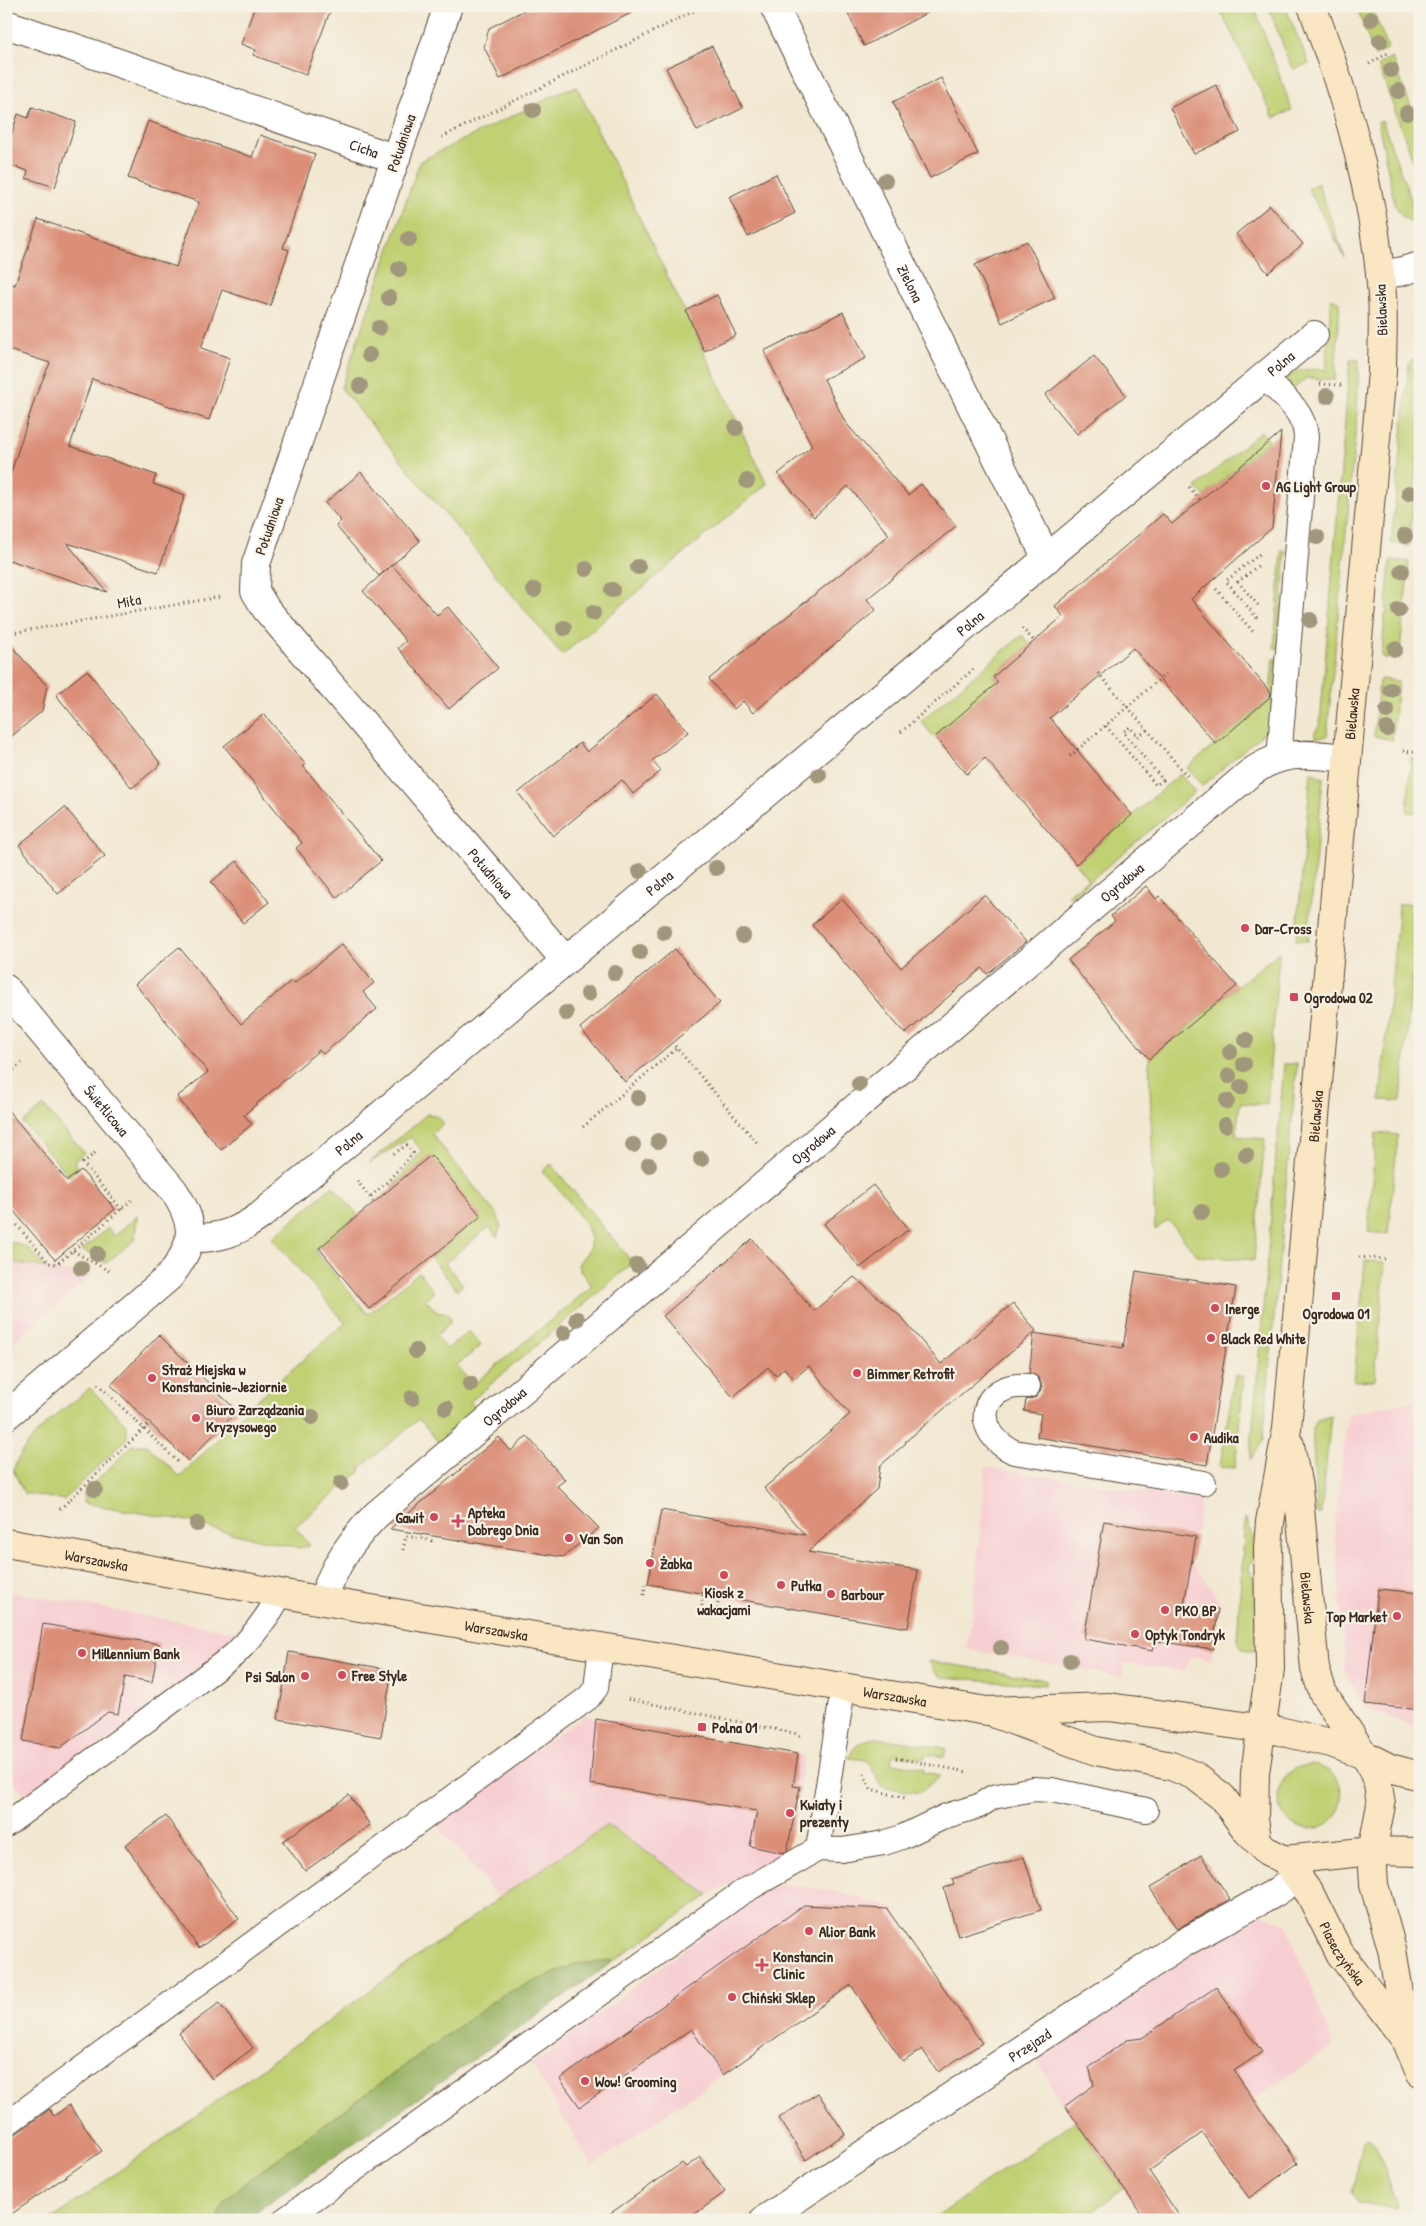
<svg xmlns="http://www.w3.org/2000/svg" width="1426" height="2226" font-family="'Patrick Hand',sans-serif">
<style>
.built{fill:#f7cfd3}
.green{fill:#c0d072;stroke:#7e7d48}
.forest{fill:#98b264;stroke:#6a6e41}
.building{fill:#db8f78}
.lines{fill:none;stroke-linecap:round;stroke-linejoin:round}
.lane-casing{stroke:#564639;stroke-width:26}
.street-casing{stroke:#564639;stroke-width:30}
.secondary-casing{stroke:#564639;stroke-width:30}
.path{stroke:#564639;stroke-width:3;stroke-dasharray:1 4;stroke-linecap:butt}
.lane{stroke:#fff;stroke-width:24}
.street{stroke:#fff;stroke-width:28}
.secondary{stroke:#fbe6c4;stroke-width:28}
.tree{fill:#a0977b}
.poi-dot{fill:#d1495b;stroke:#f7f3e8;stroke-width:2}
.labels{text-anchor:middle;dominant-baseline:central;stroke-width:4.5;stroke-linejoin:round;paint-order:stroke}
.street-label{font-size:15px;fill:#3b2a1e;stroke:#f7f3e8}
.poi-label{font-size:15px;font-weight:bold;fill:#3b2a1e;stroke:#f7f3e8;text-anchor:start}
</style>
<rect width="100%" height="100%" fill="#f7f3e8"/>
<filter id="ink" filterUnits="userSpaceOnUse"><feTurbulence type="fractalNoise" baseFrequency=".02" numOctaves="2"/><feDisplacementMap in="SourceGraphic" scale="10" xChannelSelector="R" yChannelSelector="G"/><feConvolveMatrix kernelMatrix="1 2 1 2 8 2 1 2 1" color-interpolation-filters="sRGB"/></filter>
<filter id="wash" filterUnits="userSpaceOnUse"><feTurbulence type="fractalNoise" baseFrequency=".0096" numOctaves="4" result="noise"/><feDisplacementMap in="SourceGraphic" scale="20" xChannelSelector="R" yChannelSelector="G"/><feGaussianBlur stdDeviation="1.12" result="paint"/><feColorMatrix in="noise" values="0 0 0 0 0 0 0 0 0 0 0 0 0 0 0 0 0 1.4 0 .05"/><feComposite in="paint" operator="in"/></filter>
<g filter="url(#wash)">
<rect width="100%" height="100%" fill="#f2e8d2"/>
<!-- built -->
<path class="built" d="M6,1261L91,1276L6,1348Z
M1416,1401L1420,1404V1728L1368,1710L1359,1699L1346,1672L1334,1528L1348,1414Z
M986,1467L1201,1501L1192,1563L1219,1599L1211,1660L1189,1656L1187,1667L1182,1671L1124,1663L1122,1677L966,1649L972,1619Z
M6,1591L236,1632L234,1648L27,1799L6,1772Z
M585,1715L804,1756L787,1853L709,1895L607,1825L499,1898L434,1822Z
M773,1883L834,1891L894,1908L911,1943L592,2166L531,2064Z
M1260,1913L1287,1925L1334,2046L1172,2154L1123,2190L1057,2096L1033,2055L1205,1937L1234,1932Z"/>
<!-- green -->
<path class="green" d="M1218,6H1254L1292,110L1274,118Z
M1268,6H1285L1309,64L1292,69Z
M1356,6H1371L1388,48L1375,56Z
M1392,58L1417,122L1420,120V179L1378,65Z
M577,87L767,484L562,655L341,388L420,161L565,90Z
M1382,120L1420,225V229L1402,216L1395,205L1378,122Z
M1318,183L1345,258L1308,188Z
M1331,298L1340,302L1335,380L1306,378L1290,392L1284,381C1295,367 1310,369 1326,370Z
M1413,359H1420V433L1409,546L1391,543L1409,364Z
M1350,360H1359L1357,415L1327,736L1315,739V732L1320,724Z
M1261,431L1269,441L1204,496L1196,487Z
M1282,550L1286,551L1278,648H1274Z
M1392,560L1409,562L1399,659L1384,658L1382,655L1385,615L1387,614L1386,609L1390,561Z
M1022,635L1030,645L993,676L998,682L934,737L921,721Z
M1273,659H1277L1272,726L1202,786L1187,768L1273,696L1270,693Z
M1381,679L1398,681L1392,740L1374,736L1379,681Z
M1411,758L1420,759V813L1407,812Z
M1311,772L1323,778L1308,941L1296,940Z
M1180,774L1195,792L1071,897L1068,895L1088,879L1076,864Z
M1399,904H1419L1401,1101L1380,1100Z
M1279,952L1267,1105L1240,1103L1236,1136L1265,1139L1254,1260L1198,1256L1168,1220L1155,1230L1149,1059Z
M1284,1064H1297L1263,1441L1250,1460Z
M44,1106L84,1153L74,1161L79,1168L69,1176L23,1123Z
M427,1114L435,1115L444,1123L432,1134L498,1216L501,1227L497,1237L489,1227L445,1263L463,1285L457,1290L431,1258L480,1216L431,1156L391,1188L422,1151L411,1137L369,1163Z
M1376,1133L1398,1135L1388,1234L1368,1232Z
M551,1164L633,1263L470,1402L476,1408L444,1436L447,1440L439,1443L419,1419L360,1468L361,1471L295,1527L310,1546L298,1548L199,1526V1528L193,1527L194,1522L83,1503L84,1493L133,1445H147L180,1477L250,1406L345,1323L272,1238L333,1186L358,1215L315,1251L368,1314L419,1272L434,1292L426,1300L438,1313L445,1312L450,1317V1323L436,1336L447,1349L469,1331L481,1346L457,1365L473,1385L592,1286L580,1271L578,1265C581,1258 588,1254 590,1245C593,1223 556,1188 542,1171Z
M137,1216L135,1240L106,1263L82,1250L108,1228L114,1236Z
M12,1242L28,1248L46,1268L6,1261V1246Z
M1365,1261L1385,1262L1375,1380L1354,1381Z
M1235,1375L1244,1377L1235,1468L1220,1467Z
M90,1388L127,1425V1438L64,1500L24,1493L13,1470C27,1434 61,1412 90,1388Z
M1331,1416L1321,1514H1317L1312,1429L1317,1420Z
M1245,1518L1254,1537L1253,1561L1250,1565L1249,1570L1253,1575L1258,1649L1252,1651L1243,1649L1237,1640Z
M929,1661L1046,1680L1045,1685L942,1677L935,1672Z
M877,1738L946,1748L944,1757L925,1754L924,1759L893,1754L891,1763L924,1768L923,1772L941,1775L920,1793L883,1787L867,1760L849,1758C854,1744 862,1740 877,1738Z
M1278 1797a32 32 0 1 1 64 0a32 32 0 1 1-64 0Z
M607,1825L709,1895L614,1961L576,1964L500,1996L240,2186L224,2202L216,2220H51L499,1898Z
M1075,2121L1123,2188L1082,2220H931Z
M1368,2137L1372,2139L1377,2146L1397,2206L1395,2209L1358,2202L1352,2193L1363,2141Z"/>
<!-- forest -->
<path class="forest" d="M614,1961L244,2220H216L224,2202L240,2186L500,1996L576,1964Z"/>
<g id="blocks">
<!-- building -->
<path class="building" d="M255,6H332L306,75L253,55L256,50L241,44Z
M533,6H645L500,79L484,47L489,28Z
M844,6H940L864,46Z
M712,46L743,108L697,131L666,68Z
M941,78L978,154L930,178L893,102Z
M1216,85L1240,132L1194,154L1170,108Z
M32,107L76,122L55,187L26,178L28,171L6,164V151L18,114L28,118Z
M148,121L252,157L260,135L315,154L283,248L289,250L270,306L222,290L201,348L230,358L209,420L92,379L70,446L156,475L153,484L185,495L158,572L67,543L107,592L6,559V488L36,395L50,363L6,349V282L15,285L38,219L176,267L199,202L128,178Z
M776,174L795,213L748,237L729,197Z
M1270,205L1303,244L1268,273L1236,234Z
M1027,241L1055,298L1002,323L975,265Z
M717,295L736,335L704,351L686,311Z
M843,312L866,358L824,379L845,422L908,495L921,484L956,526L867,599L876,610L753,713L743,701L734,709L709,679L889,535L848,486L814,517L778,474L812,446L764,351Z
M1094,356L1126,395L1077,434L1045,395Z
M1281,432L1272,528L1191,599L1271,693L1270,697L1216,744L1133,648L1050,718L1132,815L1076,864L985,758L967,774L935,737L998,682L993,677L1063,616L1055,606L1163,514L1172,524Z
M361,472L420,541L379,576L336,526L341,521L325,503Z
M392,565L437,615L448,607L498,668L449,709L398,648L406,641L363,591Z
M6,640L47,686L42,711L6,741Z
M87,670L161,764L132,788L56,695Z
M657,694L688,732L652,761L661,771L633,794L622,780L553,836L518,793L580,743L587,752Z
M264,714L305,764L303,766L381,861L337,898L296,848L302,843L224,746Z
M65,807L105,856L58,894L19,845Z
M237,861L269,902L243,923L211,882Z
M1146,886L1156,899L1159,896L1237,986L1149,1059L1068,960L1115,921L1111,916Z
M984,895L1026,942L987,974L982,968L905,1034L812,925L842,899L901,968Z
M342,944L374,983L363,992L377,1009L323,1054L319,1050L244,1115L252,1124L221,1150L177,1097L208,1072L135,984L179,947L241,1024L292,980L295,983Z
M675,949L720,1003L625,1082L580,1028Z
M6,1108L67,1181L81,1170L115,1209L55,1260L6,1202Z
M431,1155L481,1216L369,1309L319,1248Z
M873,1185L909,1229L860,1268L824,1224Z
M752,1239L814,1311L854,1277L900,1316L941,1364L1013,1303L1036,1331L905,1442L906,1443L880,1466L877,1489L808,1552L918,1570L908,1628L648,1584L661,1510L805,1535L764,1488L850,1414L809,1366L794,1379L784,1368L776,1376L768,1367L733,1397L663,1316Z
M1136,1271L1236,1287L1207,1465L1037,1437L1041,1414L1024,1411L1026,1400L1036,1397L1040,1392L1042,1386L1039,1378L1029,1373L1034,1333L1123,1348Z
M159,1335L237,1411L188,1461L111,1385Z
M527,1436L565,1480L557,1486L599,1528L563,1557L390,1529L499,1437L511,1451Z
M1104,1521L1196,1537L1184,1605L1218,1609L1213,1649L1155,1641L1153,1651L1084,1639Z
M1378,1589L1420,1593V1710L1365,1704Z
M43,1624L159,1644L152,1682L125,1677L118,1714L108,1712L60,1748L23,1741Z
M289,1652L392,1670L381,1737L278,1719Z
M596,1719L798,1754L793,1786L800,1787L787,1851L783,1853L750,1846L757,1811L590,1784Z
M349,1795L370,1825L305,1871L283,1841Z
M166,1816L239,1919L199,1948L125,1845Z
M1201,1855L1230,1899L1177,1929L1150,1888Z
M1024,1857L1041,1910L958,1936L944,1888L954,1885L952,1879Z
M804,1905L887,1909L982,2043L938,2072L922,2049L903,2062L851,1985L723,2075L691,2029L580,2107L560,2079Z
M1216,1987L1262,2052L1234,2071L1298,2163L1249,2198L1202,2133L1149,2171L1182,2220H1146L1065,2106L1094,2085L1089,2067L1127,2040L1142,2038Z
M219,2003L253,2048L212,2079L179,2033Z
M818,2093L845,2134L806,2160L779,2118Z
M69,2105L102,2151L6,2218V2138L14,2135L50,2109L54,2116Z
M700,2157L725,2192L687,2220H601L682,2163L686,2167Z"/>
</g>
</g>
<g filter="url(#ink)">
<use href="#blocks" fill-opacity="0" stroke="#564639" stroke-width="1"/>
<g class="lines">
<defs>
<path id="lane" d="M1263,377C1281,394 1305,411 1306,437L1279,758
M1028,1386C978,1382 971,1433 1014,1452L1204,1483
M6,1825L234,1655C254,1636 268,1617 281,1593
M818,1849L843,1689
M6,2124L588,1698L596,1688L601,1647
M284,2220L741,1893L818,1849L842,1850L884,1843L902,1837L946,1816L979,1806L993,1797L1033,1789L1052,1790L1146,1810"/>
<g id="street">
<path id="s1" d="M448,6L256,564L255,591L266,609L565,960"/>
<path id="s2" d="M774,6L1047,559"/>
<path id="s3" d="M6,24L396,159"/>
<path d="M1380,274L1399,272L1420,266"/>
<path id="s4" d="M6,989L174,1191C197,1227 195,1244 169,1277L6,1416"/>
<path id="s5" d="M191,1238C218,1239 238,1232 260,1216L1314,335"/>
<path id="s6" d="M323,1601C333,1566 351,1541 376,1515L1249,774C1282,749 1308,754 1347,758"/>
<path id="s7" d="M764,2220L1185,1942L1273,1894L1299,1877"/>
</g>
<g id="secondary">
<path id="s8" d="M1290,1445L1298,1487L1315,1669L1323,1693L1370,1764L1378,1784L1381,1805L1372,1851L1374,1885L1392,1949L1407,2042L1420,2073"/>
<path id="s9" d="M6,1543L323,1601L987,1711L1109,1707L1279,1731L1331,1743L1364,1755L1390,1768L1420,1776"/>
<path d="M998,1715L1096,1751L1171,1766L1195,1776L1222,1797L1247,1831L1267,1851L1285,1860L1372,1851L1420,1852"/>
<path id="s10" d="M1257,1840L1254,1818L1255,1773L1270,1669L1268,1548L1270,1522L1287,1428L1382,372C1382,347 1384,322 1382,296C1375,196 1347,100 1312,6"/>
<path id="s11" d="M1285,1860L1310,1894L1339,1952L1405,2039"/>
</g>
</defs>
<!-- lane casing -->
<use href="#lane" class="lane-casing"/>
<!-- street casing -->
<use href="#street" class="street-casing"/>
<!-- secondary casing -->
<use href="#secondary" class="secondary-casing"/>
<!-- path -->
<path class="path" d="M1369,64L1390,52
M442,137L704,6
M1320,384L1341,385
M1189,487L1200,500
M1216,589L1255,634
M1258,605L1238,582L1260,564
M1257,618L1226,581L1262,552
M1022,628L1034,641
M6,634L220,597
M1098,673L1189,778
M1106,726L1156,785L1163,780L1123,732L1130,727L1138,737L1147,730
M901,732L976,667
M1403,751L1420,753
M1070,756L1167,673
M675,1046L758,1144
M6,1076L22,1063
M583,1127L677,1048
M95,1153L83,1163L122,1210
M357,1181L374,1202
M371,1196L386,1183L413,1153L407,1145L393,1154
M110,1203L113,1200
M17,1225L49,1263L57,1264L134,1198
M73,1251L109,1271
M1359,1257L1385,1259
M98,1384L178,1462
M60,1509L150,1423
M403,1550L406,1536L434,1541
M644,1595L646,1583
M702,1606L703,1594
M717,1609L719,1597
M628,1699L798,1734L802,1737
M896,1758L967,1772
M864,1774L871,1789L905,1798"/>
<!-- lane -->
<use href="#lane" class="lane"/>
<!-- street -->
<use href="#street" class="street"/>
<!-- secondary -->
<use href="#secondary" class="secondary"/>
</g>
<!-- trees -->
<g class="tree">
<circle cx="1371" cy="19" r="8"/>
<circle cx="1380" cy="41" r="8"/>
<circle cx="1391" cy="70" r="8"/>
<circle cx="1398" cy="91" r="8"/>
<circle cx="533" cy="110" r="8"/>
<circle cx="1407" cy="113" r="8"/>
<circle cx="885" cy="181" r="8"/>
<circle cx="409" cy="239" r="8"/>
<circle cx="399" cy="269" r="8"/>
<circle cx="389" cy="298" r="8"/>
<circle cx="379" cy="328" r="8"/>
<circle cx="369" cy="355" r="8"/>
<circle cx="360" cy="386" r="8"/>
<circle cx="1327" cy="396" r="8"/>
<circle cx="736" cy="428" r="8"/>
<circle cx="747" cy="481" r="8"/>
<circle cx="1409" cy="493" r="8"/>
<circle cx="1405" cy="536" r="8"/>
<circle cx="1317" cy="537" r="8"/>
<circle cx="638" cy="567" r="8"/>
<circle cx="586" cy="569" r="8"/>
<circle cx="1402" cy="571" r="8"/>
<circle cx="534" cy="590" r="8"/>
<circle cx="612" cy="590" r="8"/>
<circle cx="1399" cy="610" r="8"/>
<circle cx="593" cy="613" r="8"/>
<circle cx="1310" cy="620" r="8"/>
<circle cx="564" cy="628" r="8"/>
<circle cx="1395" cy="649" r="8"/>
<circle cx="1391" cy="690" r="8"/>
<circle cx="1387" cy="711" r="8"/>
<circle cx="1387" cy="729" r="8"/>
<circle cx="819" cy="775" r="8"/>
<circle cx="716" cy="868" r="8"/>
<circle cx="640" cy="871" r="8"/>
<circle cx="664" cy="932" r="8"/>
<circle cx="743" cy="936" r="8"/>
<circle cx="640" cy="952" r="8"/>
<circle cx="615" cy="973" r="8"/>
<circle cx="588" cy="994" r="8"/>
<circle cx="566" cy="1013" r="8"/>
<circle cx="1246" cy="1040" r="8"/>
<circle cx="1230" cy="1052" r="8"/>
<circle cx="1244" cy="1064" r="8"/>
<circle cx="1229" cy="1076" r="8"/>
<circle cx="859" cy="1084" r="8"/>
<circle cx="1241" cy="1087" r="8"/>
<circle cx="638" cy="1098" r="8"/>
<circle cx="1227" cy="1101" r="8"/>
<circle cx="1225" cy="1125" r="8"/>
<circle cx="658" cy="1141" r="8"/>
<circle cx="633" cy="1145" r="8"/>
<circle cx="1246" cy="1155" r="8"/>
<circle cx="701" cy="1159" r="8"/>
<circle cx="649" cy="1165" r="8"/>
<circle cx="1221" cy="1169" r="8"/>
<circle cx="1202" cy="1212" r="8"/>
<circle cx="97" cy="1254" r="8"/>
<circle cx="637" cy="1265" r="8"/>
<circle cx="81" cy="1268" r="8"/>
<circle cx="577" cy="1319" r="8"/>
<circle cx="564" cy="1333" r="8"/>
<circle cx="416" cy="1351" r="8"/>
<circle cx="470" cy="1384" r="8"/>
<circle cx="412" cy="1398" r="8"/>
<circle cx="446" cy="1408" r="8"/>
<circle cx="312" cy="1417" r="8"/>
<circle cx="341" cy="1483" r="8"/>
<circle cx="95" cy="1489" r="8"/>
<circle cx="197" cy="1524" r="8"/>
<circle cx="1001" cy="1648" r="8"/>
<circle cx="1070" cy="1661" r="8"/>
</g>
</g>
<!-- markers -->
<g class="poi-dot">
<circle cx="1266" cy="486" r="5"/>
<circle cx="1245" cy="928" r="5"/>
<rect x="1289" y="992" width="10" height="10" rx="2.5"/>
<rect x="1331" y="1291" width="10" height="10" rx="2.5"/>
<circle cx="1215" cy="1308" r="5"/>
<circle cx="1211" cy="1338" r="5"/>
<circle cx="857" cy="1373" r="5"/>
<circle cx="152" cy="1378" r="5"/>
<circle cx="196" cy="1418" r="5"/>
<circle cx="1194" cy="1437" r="5"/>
<circle cx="434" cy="1517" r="5"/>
<path d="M455.5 1513.5h5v5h5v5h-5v5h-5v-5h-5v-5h5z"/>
<circle cx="569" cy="1538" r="5"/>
<circle cx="650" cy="1563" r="5"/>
<circle cx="724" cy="1575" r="5"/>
<circle cx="781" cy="1585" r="5"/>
<circle cx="831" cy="1594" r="5"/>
<circle cx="1165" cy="1610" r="5"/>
<circle cx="1397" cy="1616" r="5"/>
<circle cx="1135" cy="1634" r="5"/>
<circle cx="82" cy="1653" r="5"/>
<circle cx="342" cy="1675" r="5"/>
<circle cx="305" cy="1676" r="5"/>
<rect x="697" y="1722" width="10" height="10" rx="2.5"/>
<circle cx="790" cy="1813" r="5"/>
<circle cx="809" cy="1931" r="5"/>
<path d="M759.5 1957.5h5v5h5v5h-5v5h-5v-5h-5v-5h5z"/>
<circle cx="732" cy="1997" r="5"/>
<circle cx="585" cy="2081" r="5"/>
</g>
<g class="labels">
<!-- street labels -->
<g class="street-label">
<text transform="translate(401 143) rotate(-71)">Południowa</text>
<text stroke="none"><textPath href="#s3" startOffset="379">Cicha</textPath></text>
<text stroke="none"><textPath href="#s2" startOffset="309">Zielona</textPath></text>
<text transform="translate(1381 310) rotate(-92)">Bielawska</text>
<text stroke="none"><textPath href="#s5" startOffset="1404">Polna</textPath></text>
<text transform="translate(269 526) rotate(-71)">Południowa</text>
<text transform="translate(129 601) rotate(-10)">Miła</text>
<text stroke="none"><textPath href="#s5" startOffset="999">Polna</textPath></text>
<text stroke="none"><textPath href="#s10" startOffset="1132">Bielawska</textPath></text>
<text stroke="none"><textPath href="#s1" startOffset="985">Południowa</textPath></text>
<text stroke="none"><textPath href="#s5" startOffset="594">Polna</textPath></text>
<text stroke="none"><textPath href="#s6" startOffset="1080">Ogrodowa</textPath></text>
<text stroke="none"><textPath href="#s4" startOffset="158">Świetlicowa</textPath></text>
<text stroke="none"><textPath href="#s10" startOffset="728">Bielawska</textPath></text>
<text stroke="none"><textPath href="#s5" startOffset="189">Polna</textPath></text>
<text stroke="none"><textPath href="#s6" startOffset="675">Ogrodowa</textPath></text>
<text stroke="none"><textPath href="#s6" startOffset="270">Ogrodowa</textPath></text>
<text stroke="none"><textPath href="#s9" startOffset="92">Warszawska</textPath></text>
<text stroke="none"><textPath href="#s8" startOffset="154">Bielawska</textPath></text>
<text stroke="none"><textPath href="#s9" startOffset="498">Warszawska</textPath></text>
<text stroke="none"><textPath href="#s9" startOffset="902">Warszawska</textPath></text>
<text stroke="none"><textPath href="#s11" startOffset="110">Piaseczyńska</textPath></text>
<text stroke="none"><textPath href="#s7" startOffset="318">Przejazd</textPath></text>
</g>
<!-- poi labels -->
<g class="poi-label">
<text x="1276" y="486">AG Light Group</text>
<text x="1255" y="928">Dar-Cross</text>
<text x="1304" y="997">Ogrodowa 02</text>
<text x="1225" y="1308">Inerge</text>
<text x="1336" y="1313" text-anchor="middle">Ogrodowa 01</text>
<text x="1221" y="1338">Black Red White</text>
<text x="162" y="1369">Straż Miejska w<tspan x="162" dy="17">Konstancinie-Jeziornie</tspan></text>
<text x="867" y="1373">Bimmer Retrofit</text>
<text x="206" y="1409">Biuro Zarządzania<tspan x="206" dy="17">Kryzysowego</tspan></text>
<text x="1204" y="1437">Audika</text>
<text x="468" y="1512">Apteka<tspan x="468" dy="17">Dobrego Dnia</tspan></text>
<text x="424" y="1517" text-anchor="end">Gawit</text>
<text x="579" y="1538">Van Son</text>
<text x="660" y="1563">Żabka</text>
<text x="791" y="1585">Putka</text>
<text x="724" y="1592" text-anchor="middle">Kiosk z<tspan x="724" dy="17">wakacjami</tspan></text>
<text x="841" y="1594">Barbour</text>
<text x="1175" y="1610">PKO BP</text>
<text x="1387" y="1616" text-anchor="end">Top Market</text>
<text x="1145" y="1634">Optyk Tondryk</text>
<text x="92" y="1653">Millennium Bank</text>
<text x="352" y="1675">Free Style</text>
<text x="295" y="1676" text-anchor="end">Psi Salon</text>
<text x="712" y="1727">Polna 01</text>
<text x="800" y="1804">Kwiaty i<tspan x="800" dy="17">prezenty</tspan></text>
<text x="819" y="1931">Alior Bank</text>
<text x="773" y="1956">Konstancin<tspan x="773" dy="17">Clinic</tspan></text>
<text x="742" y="1997">Chiński Sklep</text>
<text x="595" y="2081">Wow! Grooming</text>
</g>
</g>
<!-- margin -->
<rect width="1426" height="2226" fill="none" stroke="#f7f3e8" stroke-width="25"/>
</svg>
